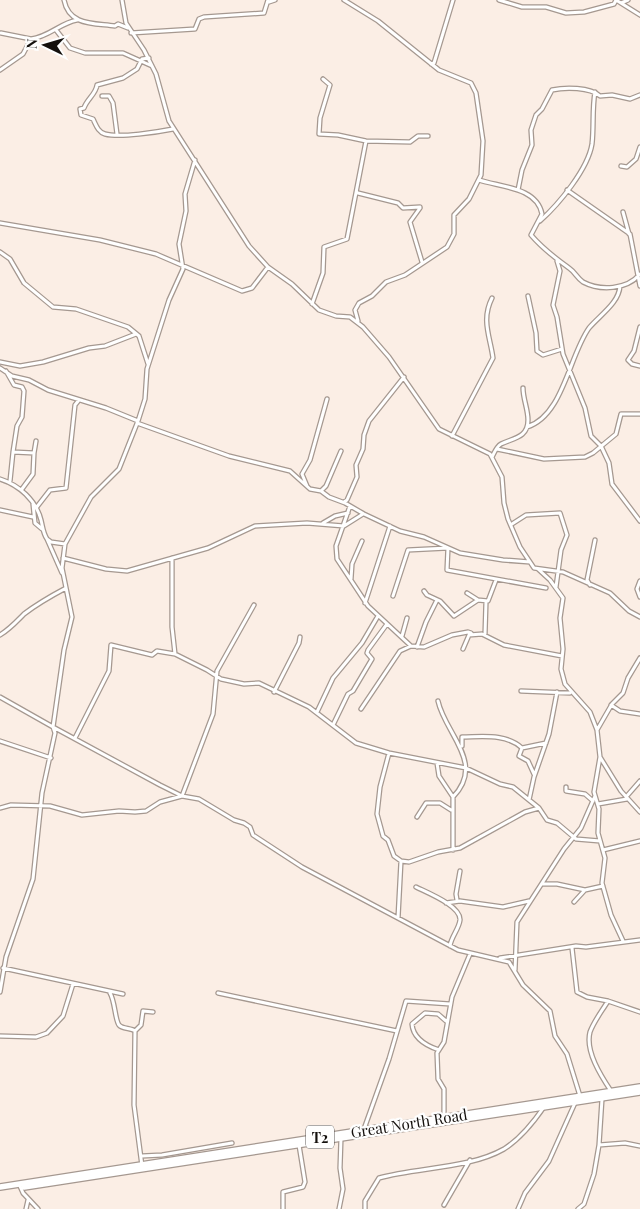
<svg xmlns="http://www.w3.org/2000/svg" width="640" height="1209" font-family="'Playfair Display',serif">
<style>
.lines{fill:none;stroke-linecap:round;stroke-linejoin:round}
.minor-casing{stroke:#a59890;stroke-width:5.5}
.trunk-casing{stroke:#a59890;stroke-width:8}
.minor{stroke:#fff;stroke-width:3}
.trunk{stroke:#fff;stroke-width:5.5}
.labels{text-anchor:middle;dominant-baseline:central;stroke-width:4.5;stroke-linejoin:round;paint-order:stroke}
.shield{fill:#fefefe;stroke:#5a5755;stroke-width:1}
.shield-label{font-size:14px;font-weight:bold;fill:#14100d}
.street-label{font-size:15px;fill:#14100d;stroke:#fefefe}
</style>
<rect width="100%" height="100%" fill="#fbeee5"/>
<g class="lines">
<defs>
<path id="minor" d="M64,0C69,26 94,23 115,26L118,24L128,28
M122,0L126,23L144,50L156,74L169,121L249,246L268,267L292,284L319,310L336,316L350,317L363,327L389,357L439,429L490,454L502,477L504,503L508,519L520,547L534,568L563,572L610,593L629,611L640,617
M344,0L378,21L439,70L471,83L476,93L483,141L481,175L469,199L454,215V234L447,247L405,275L386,282L372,296L359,303L355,310L358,321
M499,0L522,7H546L566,13L584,12L614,4L616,0
M616,0L640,15
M269,2L275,0
M621,3L628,0
M56,30L70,48L85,53H123L152,66
M1,33L31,39
M131,33L195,29L199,19L204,17L264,13L268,0
M149,58L142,59L137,69L123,78L97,85C96,94 87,99 84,108L80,109L81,115L93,119C96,125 98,132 105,134C120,138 158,132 173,129
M431,64L434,63L453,0
M0,70L23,54L31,39C49,37 60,23 77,20
M323,79L330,85L320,118L319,134L338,135L366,141L410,142L418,136H428
M102,96H109L113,103L117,134
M195,160L185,194L186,211L179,244L183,269L169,300L147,369L145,399L138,421L119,469L91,497L65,544L62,568L72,617L64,650L53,727L160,785L182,796L199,799L234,820L244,823L250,827L253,835L302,867L458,950L509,962L523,985L550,1011L555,1036L567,1054L580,1096
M621,166L627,167L636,159L640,147
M479,180C500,187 537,187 542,214L531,235C543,249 555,258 569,268C575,272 577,278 583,282C600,291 627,290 640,274
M518,190L522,170L532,145L531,130L536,115L542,109L552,90C565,87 590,87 600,96L612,95L630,99L640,95
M567,190L630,234L640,286
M358,193L398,203L403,208L420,207
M420,208L410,222L422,262
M623,212L629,234
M540,221C559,204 588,169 592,144C594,127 592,109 595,92
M0,223L100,240L156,254L242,291L252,288L268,267
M0,252L10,259L24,283L53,307L76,309L128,327L139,336L148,364
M557,261L560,271L553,305L557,317L563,354L585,408L591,436L601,446L609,463L612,484L640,521
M528,296L536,333L537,351L543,355L562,349
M312,304L323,273L324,247L347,239L366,141
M640,327L634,351L628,360L632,364L640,366
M0,362L20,366L43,362L89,348L105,346L136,334
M0,368L12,376L29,380L48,390L106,408L138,421
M6,371L14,385L22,387L24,391L22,417L17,426L13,452
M137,423L229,456L290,471L310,489L321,491L329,497L345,503L364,514L400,531L424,537L460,553L503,560L530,562
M527,427C563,416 569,356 589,328C600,315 619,303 620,286
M452,436L493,358C490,336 481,320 492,298
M497,449L544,459L585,457L593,453L616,434L621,414H640
M492,457C494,453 497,446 501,444C513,438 528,438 528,420C528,409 523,399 523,388
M0,479C19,485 36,500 41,520C43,528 43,533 47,539L51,542L65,544
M10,481L13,452L34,453L36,441
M307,486L302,474L310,460L327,399
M22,489L33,474L34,453
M321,491L326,486L341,451
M344,502L347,500L357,477L356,465L363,449L364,435L369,421L404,377
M33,504L35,523L42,529
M350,506L336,546L337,559L368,606L411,646
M36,508L50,490L66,488L75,405L79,400
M0,510L33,517
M323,523L335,516L348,513
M512,524L526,515L560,513L567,535L561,550L556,587
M47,539L62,573
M63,558L106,569L127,571L208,548L255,526L307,523L344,526L363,514
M172,558V627L175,654L207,670L221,679L244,684L259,683L309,707L356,743L389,753L466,768L500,784L513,787L539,808L547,820L557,823L576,839L600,841
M538,569L550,580L563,598L560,618L563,649L561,669L565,684L590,712L597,730L600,757L621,791L640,812
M351,579L352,564L362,541
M640,581L637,589L640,597
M590,585L587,580L595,540
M424,591L427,595L440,601L454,616L478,600
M467,593L478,600L488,601L496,580
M393,596L408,550L448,548L447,570L546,588
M365,603L390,526
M485,634L486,602
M0,635C10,629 16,622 24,614C37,604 51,596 66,588
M402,636L407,618
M417,647L426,622L437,600
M463,649L469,635L482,634L504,645L562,656
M521,691L570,693
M274,692L299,643L300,637
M0,697L53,727L55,733L42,793L33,879L6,957L0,992
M438,701C445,734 486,763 453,797
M611,705L620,711L640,714
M361,709L400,651L411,646L424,647L452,635L468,632L471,633
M317,712L333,678L362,643L378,616
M333,725L348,694L353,691L372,659L367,653L368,650L387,624
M597,730L612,704L623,693L628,678L640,658
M75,738L109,671L111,645L152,655L157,651L175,654
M0,741L51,758
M462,746V737C481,737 506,733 522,748
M389,753L380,787L377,814L383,836L388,840L394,856L401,861L409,862L438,852L460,848L525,812L539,808
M600,757L594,792L599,809L598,833L605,858L602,883L611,915L623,941
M437,763L439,776L453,797V850
M534,774L528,761L519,756L522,748L546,743
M566,787V791L585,794L593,801
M626,797L640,781
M529,800L534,777L549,734L557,692
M598,804L627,799
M0,808L11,805L50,806L82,815L119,811L135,812L146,811L160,802L182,796L213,714L217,671L254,605
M417,817L426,803H440L451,810
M603,850L640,841
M542,884H557L585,890
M416,887C428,893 461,906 460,920C459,929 451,937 450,946
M457,900L456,894L460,871
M574,902L585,890L603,886
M446,903L460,901L503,907L529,901
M398,918L401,861
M572,948L577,992L587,997L608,1001L640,1012
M500,958L576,946L586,947L640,940
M3,968L123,994
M515,970L517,922L564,849L581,828L595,796
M110,993C115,1001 115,1020 119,1025C122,1029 131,1028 135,1031
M218,993L397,1031
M608,1001C602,1011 594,1021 590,1032C585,1051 601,1076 611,1091
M0,1036L36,1037L47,1033L63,1016L73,984
M439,1050C427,1046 413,1038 412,1024L425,1013L438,1014L446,1021
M444,1117V1089L438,1079L437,1053L444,1042L452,997L470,954
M364,1129L389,1059L406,1001L450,1004
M599,1145L625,1143L640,1146
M142,1156L162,1155L232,1143
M142,1166L134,1105L135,1031L141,1025L143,1011L153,1012
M19,1184L23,1193L38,1209
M444,1205L470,1160
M26,1209L28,1200
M283,1209V1192L303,1187L305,1182L299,1145
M339,1209L343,1189L340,1168L341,1138
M365,1209V1201L379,1178C417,1167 469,1169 504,1149C520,1139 533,1123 544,1107
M518,1209L525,1193L549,1161L575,1103
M578,1209L584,1204L594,1174L599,1145L602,1099"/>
<path id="trunk" d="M0,1187L640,1087
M24,1187L640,1092"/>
</defs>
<!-- minor casing -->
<use href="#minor" class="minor-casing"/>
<!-- trunk casing -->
<use href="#trunk" class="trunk-casing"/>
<!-- minor -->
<use href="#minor" class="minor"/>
<!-- trunk -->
<use href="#trunk" class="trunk"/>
</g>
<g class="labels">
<!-- shield labels -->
<rect class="shield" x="306" y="1125.5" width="28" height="23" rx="4"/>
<g class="shield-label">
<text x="320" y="1137">T2</text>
</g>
<!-- street labels -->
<g class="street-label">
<text transform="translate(409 1123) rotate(-9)">Great North Road</text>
</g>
</g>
<!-- north arrow -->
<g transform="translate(45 45) rotate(275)" stroke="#fefefe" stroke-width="4" paint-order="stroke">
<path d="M0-4L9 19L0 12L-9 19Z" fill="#14100d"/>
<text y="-8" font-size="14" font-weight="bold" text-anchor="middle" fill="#14100d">N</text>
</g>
</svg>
